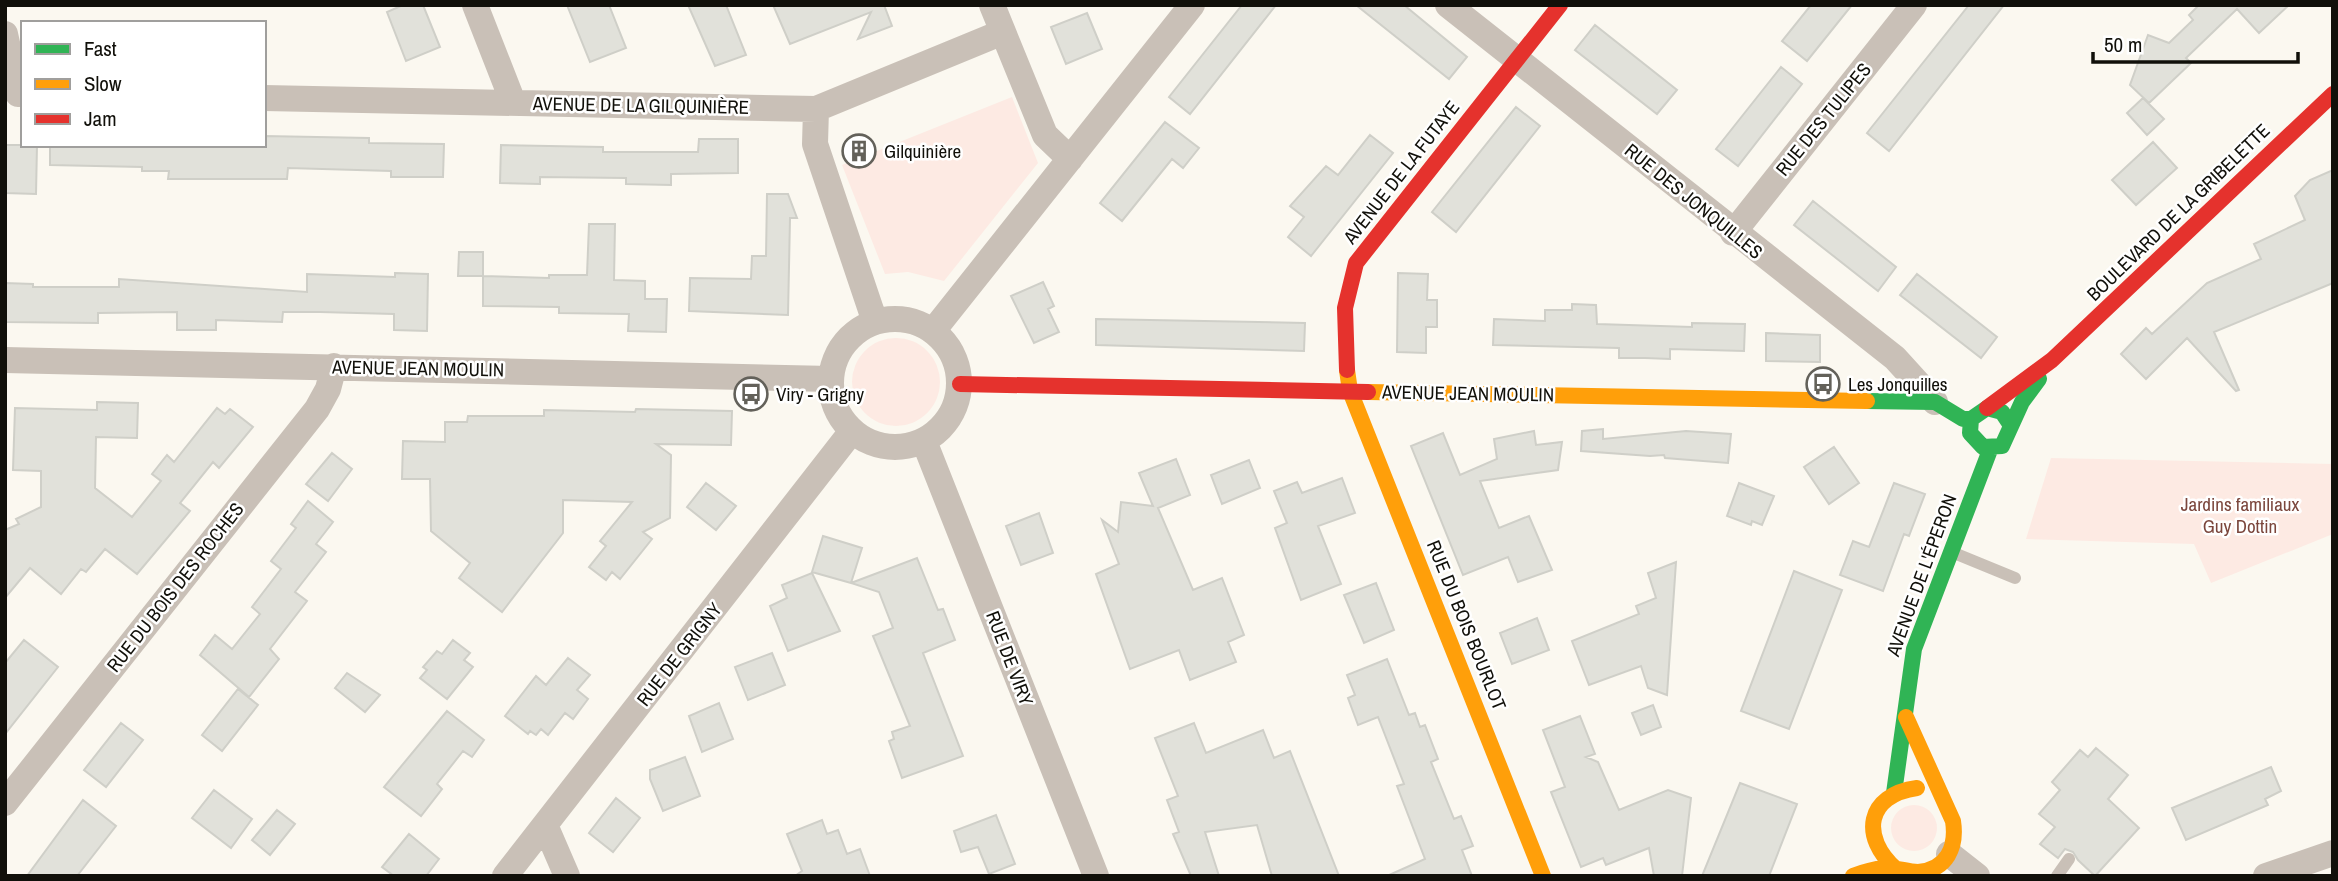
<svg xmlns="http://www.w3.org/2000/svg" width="2338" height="881" font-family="'Archivo Narrow',sans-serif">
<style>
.green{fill:#fdeae3}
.building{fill:#e1e1da;stroke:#cfcfc8;stroke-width:2}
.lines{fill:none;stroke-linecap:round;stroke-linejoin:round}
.lane{stroke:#c9c0b7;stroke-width:12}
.street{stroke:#c9c0b7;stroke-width:26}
.fast{stroke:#30b455;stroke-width:16}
.slow{stroke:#ff9f0a;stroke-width:16}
.jam{stroke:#e5322d;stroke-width:16}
.labels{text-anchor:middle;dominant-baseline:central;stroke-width:5;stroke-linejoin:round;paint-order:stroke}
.street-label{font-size:19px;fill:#11100a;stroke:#fff}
.poi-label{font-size:19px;fill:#11100a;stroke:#fff;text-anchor:start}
.park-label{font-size:19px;fill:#7b463c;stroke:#fff}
</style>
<rect width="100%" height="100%" fill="#fbf8f0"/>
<!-- green -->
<path class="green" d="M1012,97L1038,163L944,281L908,272L885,274L842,165Z
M852 382a44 44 0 1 1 88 0a44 44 0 1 1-88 0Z
M2051,458L2333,464V534L2211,583L2194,544L2026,539Z
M1891 828a23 23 0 1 1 46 0a23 23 0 1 1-46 0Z"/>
<!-- building -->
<path class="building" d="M403,5H423L440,47L406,61L387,12Z
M567,5H609L626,48L590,62Z
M688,5H726L746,55L715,66Z
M773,5H884L892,26L858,39L871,12L790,44Z
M1242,5H1276L1190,114L1169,97Z
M1356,5H1404L1467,57L1449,79Z
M1811,5H1852L1807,61L1782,41Z
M1969,5H2004L1889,151L1867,133Z
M2199,5H2289L2259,33L2237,9L2186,58L2191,63L2149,103L2130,85L2148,35L2169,43L2193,20L2189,15Z
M1087,13L1102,49L1066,64L1051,27Z
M1595,25L1677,90L1657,114L1575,50Z
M1781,67L1802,84L1738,166L1716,149Z
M2143,98L2164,119L2147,135L2127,113Z
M1516,107L1540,126L1456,232L1432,212Z
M1165,122L1199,148L1183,168L1172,159L1122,221L1100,203Z
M1370,135L1393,153L1311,256L1288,237L1304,217L1290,206L1326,166L1338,175Z
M264,136L369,138V143L444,144L443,177H391V171L288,168L287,179H168L169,171H142V167L50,165V145H264Z
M699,139H738V173L671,174V185L626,184V178L540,177V184L500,183L501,145L603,147V152H698Z
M2153,142L2177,168L2136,205L2112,180Z
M5,145H37L36,194L5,193Z
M2333,170V283L2214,332L2239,390L2236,391L2187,338L2146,379L2121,354L2146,328L2152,334L2207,283L2261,259L2254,244L2305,220L2295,196L2310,180Z
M767,194H788L797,218H790L788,315L689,311L690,278L751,279L752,256H766Z
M1813,201L1896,267L1878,291L1794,225Z
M589,224H615L614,280L645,281V299H667L666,332L628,331L629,314L559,313V307L483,306V276L549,278V275H587Z
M459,252H483V276H458Z
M395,273L428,274L427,331L394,330V314L320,312H283L282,322L216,320V330H177V312L98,313V323L5,322V283L33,284V287H119V279L307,292V274L395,277Z
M1398,273L1428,274L1427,300H1437V327H1426V353L1397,352Z
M1917,274L1997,337L1981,358L1900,295Z
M1043,282L1054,306L1048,309L1059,332L1034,343L1011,296Z
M1572,304L1596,305L1597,324L1692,327V323L1745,324L1744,351L1670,349V359L1645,358H1619V348L1493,345L1494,319L1545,321V310H1572Z
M1096,319L1305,323L1304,351L1096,345Z
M1766,333L1820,335V362L1766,361Z
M97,402L138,403L137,438L96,437L95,488L132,517L161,481L152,474L167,455L174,462L217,408L225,414L230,409L253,427L219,468L213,462L180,503L190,511L137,574L105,549L86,572L81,569L61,594L30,568L5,598V530L19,524L16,519L41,507V471L13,470L15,408L97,410Z
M636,409L732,411L731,445L656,444L671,455L670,518L643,532L652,539L620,579L612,572L606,580L589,567L606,546L600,541L632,502L563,500V533L502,612L459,578L470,563L431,531L430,479H402L403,441L445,442V422H467L468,416H544V410L635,412Z
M1603,429V439L1686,431L1731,434L1728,463L1665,458L1664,455L1650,456L1581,451L1582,431Z
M1534,431L1536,445L1562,442L1558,470L1480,481L1499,528L1529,516L1552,570L1518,582L1508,557L1463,575L1411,446L1443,433L1460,475L1497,459L1494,439Z
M1834,447L1859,483L1829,504L1804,467Z
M332,453L352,469L328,501L306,484Z
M1176,459L1190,495L1158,508L1193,590L1222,578L1244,635L1228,642L1236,662L1190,680L1179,650L1130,669L1096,574L1119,564L1102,520L1118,532L1121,502L1153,506L1139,473Z
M1249,460L1260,488L1222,504L1211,475Z
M1342,478L1355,513L1318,526L1341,584L1301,600L1275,528L1287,523L1274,491L1297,482L1302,493Z
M706,483L736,506L716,530L687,507Z
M1739,483L1774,496L1762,525L1752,521L1751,525L1727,516Z
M1894,483L1925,494L1909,536L1904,534L1883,591L1840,575L1853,541L1869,547Z
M308,501L333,522L316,544L326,552L295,592L307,601L270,649L279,659L249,697L200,655L215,635L232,649L260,614L252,607L281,569L271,561L296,528L291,524Z
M1039,513L1053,553L1021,565L1006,526Z
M823,536L862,548L851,583L812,572Z
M917,558L938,610L943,609L955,640L923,653L963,756L902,778L889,741L894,739L892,732L910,726L873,636L893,628L879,592L851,583Z
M1676,562L1667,695L1648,688L1641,666L1589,685L1572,641L1639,614L1636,606L1656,598L1648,573Z
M1794,571L1842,590L1789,729L1741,711Z
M812,573L840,631L788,651L770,606L787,598L782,585Z
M1376,583L1394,630L1364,643L1344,595Z
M1537,618L1549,650L1512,664L1500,633Z
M24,640L58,667L5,734V663Z
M453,640L470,653L464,660L473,667L447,699L420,678L427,670L423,667L437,651L442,654Z
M772,653L785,685L748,700L735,667Z
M568,658L590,675L577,690L588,699L573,719L565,713L548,735L541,729L536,735L530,731L528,734L505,716L536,676L546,685Z
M1387,659L1409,715L1415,713L1420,727L1425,725L1438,759L1431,762L1454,819L1461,816L1473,846L1462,850L1472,876H1387L1425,859L1397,786L1404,784L1378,717L1358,725L1348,698L1355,695L1347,675Z
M347,673L380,695L365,712L335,688Z
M238,689L258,705L222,751L202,735Z
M719,703L733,739L702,752L689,716Z
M1653,705L1661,727L1641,735L1632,713Z
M447,711L484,740L472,757L463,751L437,784L442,789L421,816L384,787Z
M1580,716L1595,754L1586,757L1598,762L1619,810L1668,790L1691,798L1682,876H1654L1649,848L1606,865L1603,858L1581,867L1551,792L1565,787L1543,730Z
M121,723L143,740L106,787L84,770Z
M1194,723L1206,753L1263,730L1274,758L1290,751L1339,876H1272L1257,825L1205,832L1219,876H1191L1173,834L1179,832L1167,800L1178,796L1155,738Z
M2096,748L2128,775L2108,799L2139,828L2095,876L2078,860L2073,852L2065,849L2058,858L2040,844L2055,827L2039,814L2060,790L2052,782L2080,750L2088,757Z
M685,757L700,796L663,811L650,779V770Z
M2271,767L2281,791L2265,799L2268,805L2186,840L2172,808Z
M1740,783L1797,804L1769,876H1702Z
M214,790L252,819L231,848L192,818Z
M616,798L640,818L613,852L589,833Z
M83,800L116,826L77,876H27Z
M277,810L295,824L270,855L252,840Z
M996,815L1015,864L989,874L978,847L961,852L954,831Z
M822,820L827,834L838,830L847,854L860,849L870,876H795L802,871L787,834Z
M409,834L439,859L426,876H394L382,867Z"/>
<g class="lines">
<!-- lane -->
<path class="lane" d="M1954,553L2015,578
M2057,876L2069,859"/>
<!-- street -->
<path class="street" d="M475,5L513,102
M992,5L1045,135L1070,159
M1448,5L1895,358L1935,402
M5,34L18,94
M264,98L816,109L1003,32
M816,109L815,144L875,322
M1733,233L1914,5
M831 383a64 64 0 1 1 128 0a64 64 0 1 1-128 0Z
M933,331L1192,5
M5,360L831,379
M924,441L1096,876
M5,803L317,409L328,389L334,366
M545,825L567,876
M1949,854L1977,876
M505,876L852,431
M2266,876L2333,853"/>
<!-- fast -->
<path class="fast" d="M1867,401L1935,402L1963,419H1971
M2010,424L2002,412L1987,408L1971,419L1970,433L1983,447L2002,446L2022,402L2039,379
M1894,793L1914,649L1990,450"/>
<!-- slow -->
<path class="slow" d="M1347,370L1350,391L1543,876
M1368,392L1867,401
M1896,869C1860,837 1866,795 1917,788
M1853,876C1863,872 1874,869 1885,868C1896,867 1907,872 1918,872C1947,870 1957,847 1953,821L1906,717"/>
<!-- jam -->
<path class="jam" d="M1347,370L1345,308L1356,263L1560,5
M960,384L1368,392
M1987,408L2052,360L2333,94"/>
</g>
<!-- icons -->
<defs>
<symbol id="building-ring" viewBox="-11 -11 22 22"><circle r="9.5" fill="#fff" stroke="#63615a" stroke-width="1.5"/><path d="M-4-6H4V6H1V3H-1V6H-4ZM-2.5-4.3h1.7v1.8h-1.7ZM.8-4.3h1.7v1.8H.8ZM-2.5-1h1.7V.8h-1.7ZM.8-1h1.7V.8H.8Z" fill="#63615a"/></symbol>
<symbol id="bus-ring" viewBox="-11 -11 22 22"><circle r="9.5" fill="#fff" stroke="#63615a" stroke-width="1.5"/><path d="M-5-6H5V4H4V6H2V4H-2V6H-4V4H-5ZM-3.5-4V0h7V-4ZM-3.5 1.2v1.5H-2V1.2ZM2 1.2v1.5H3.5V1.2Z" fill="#63615a"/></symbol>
</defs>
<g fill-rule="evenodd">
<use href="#building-ring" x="840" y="132" width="38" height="38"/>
<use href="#bus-ring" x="1804" y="365" width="38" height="38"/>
<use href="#bus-ring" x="732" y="375" width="38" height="38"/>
</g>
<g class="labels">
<!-- street labels -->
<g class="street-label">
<text transform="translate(641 105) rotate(1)">AVENUE DE LA GILQUINIÈRE</text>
<text transform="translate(1823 119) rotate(-51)">RUE DES TULIPES</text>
<text transform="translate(1401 172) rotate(-52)">AVENUE DE LA FUTAYE</text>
<text transform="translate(1694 201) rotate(39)">RUE DES JONQUILLES</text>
<text transform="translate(2178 212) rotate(-44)">BOULEVARD DE LA GRIBELETTE</text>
<text transform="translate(418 368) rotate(1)">AVENUE JEAN MOULIN</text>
<text transform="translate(1468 393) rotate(1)">AVENUE JEAN MOULIN</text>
<text transform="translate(1921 575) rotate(-70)">AVENUE DE L'ÉPERON</text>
<text transform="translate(175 587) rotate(-52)">RUE DU BOIS DES ROCHES</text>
<text transform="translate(1467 625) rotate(68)">RUE DU BOIS BOURLOT</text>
<text transform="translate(679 654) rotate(-52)">RUE DE GRIGNY</text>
<text transform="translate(1010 658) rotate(69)">RUE DE VIRY</text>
</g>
<!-- poi labels -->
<g class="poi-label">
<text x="884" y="151">Gilquinière</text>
<text x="1848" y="384">Les Jonquilles</text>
<text x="776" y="394">Viry - Grigny</text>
</g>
<!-- park labels -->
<g class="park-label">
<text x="2240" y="504">Jardins familiaux<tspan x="2240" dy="22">Guy Dottin</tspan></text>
</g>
</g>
<!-- border -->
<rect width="2338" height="881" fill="none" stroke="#11100a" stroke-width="14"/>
<!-- legend -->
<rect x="21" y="21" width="245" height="126" fill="#ffffff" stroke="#a09f9d" stroke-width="2"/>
<rect x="35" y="44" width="35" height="10" fill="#30b455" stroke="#a09f9d" stroke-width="2"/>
<text x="84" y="56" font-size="21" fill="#11100a">Fast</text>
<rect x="35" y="79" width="35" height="10" fill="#ff9f0a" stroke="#a09f9d" stroke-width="2"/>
<text x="84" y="91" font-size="21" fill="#11100a">Slow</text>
<rect x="35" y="114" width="35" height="10" fill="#e5322d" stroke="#a09f9d" stroke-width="2"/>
<text x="84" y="126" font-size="21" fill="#11100a">Jam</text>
<!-- scale -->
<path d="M2093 52v10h205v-10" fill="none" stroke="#11100a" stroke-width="3.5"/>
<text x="2104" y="52" font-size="21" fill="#11100a" stroke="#ffffff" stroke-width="5" paint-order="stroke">50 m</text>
</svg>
